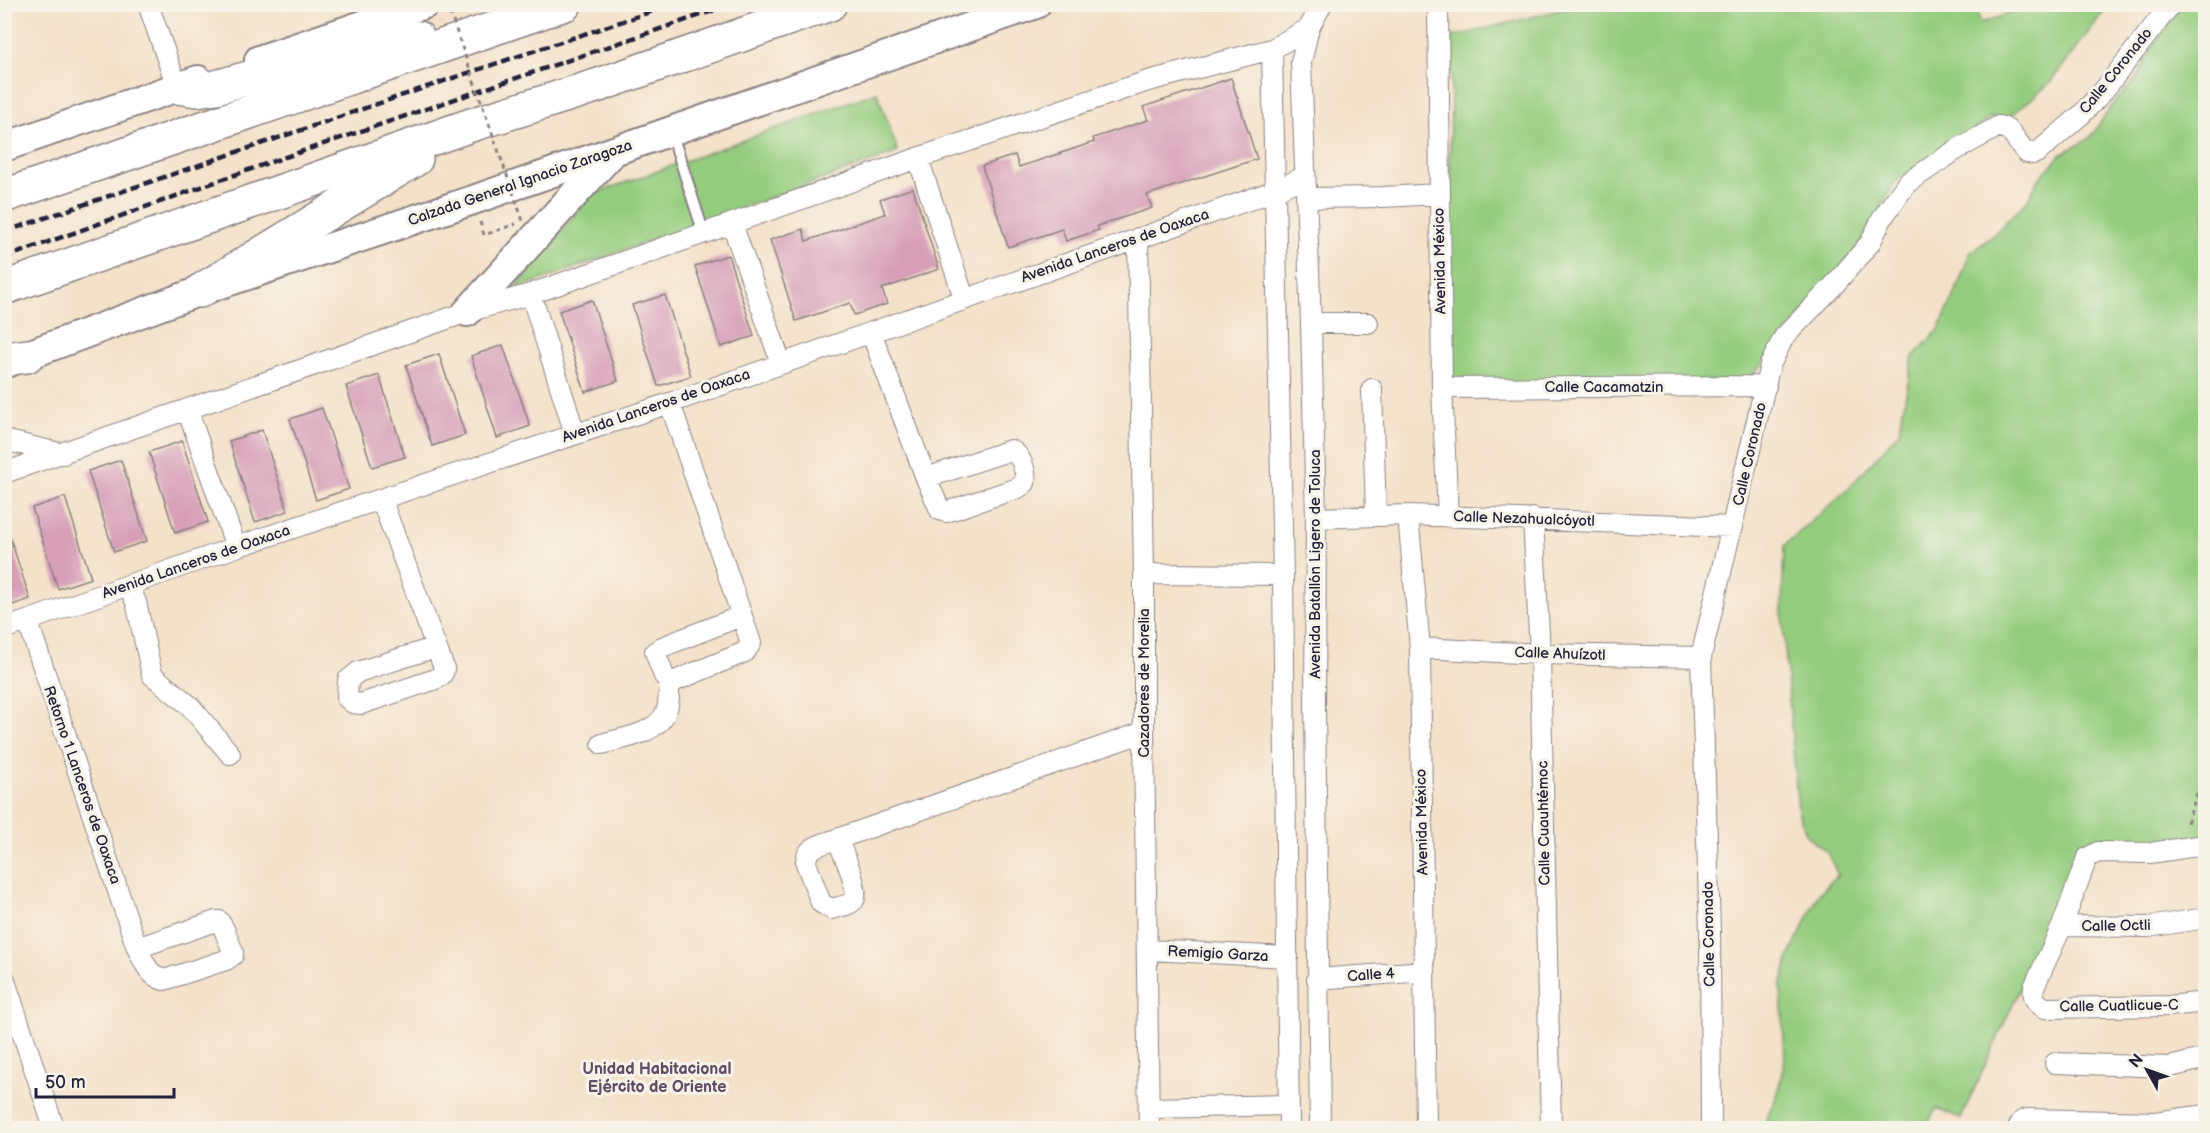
<svg xmlns="http://www.w3.org/2000/svg" width="2210" height="1133" font-family="'Balsamiq Sans',sans-serif">
<style>
.green{fill:#95cd7f;stroke:#5c785d;stroke-width:1.5}
.building{fill:#d69eb7}
.lines{fill:none;stroke-linecap:round;stroke-linejoin:round}
.service-casing{stroke:#8b8282;stroke-width:14}
.minor-casing{stroke:#8b8282;stroke-width:22}
.secondary-casing{stroke:#8b8282;stroke-width:32}
.motorway-casing{stroke:#8b8282;stroke-width:36}
.path{stroke:#8b8282;stroke-width:3;stroke-dasharray:4.5 4.5;stroke-linecap:butt}
.service{stroke:#fff;stroke-width:10}
.minor{stroke:#fff;stroke-width:20}
.secondary{stroke:#fff;stroke-width:28}
.motorway{stroke:#fff;stroke-width:33}
.rail{stroke:#22223b;stroke-width:4.5;stroke-dasharray:9 4.5;stroke-linecap:butt}
.path-bridge{stroke:#8b8282;stroke-width:3;stroke-dasharray:4.5 4.5;stroke-linecap:butt}
.labels{text-anchor:middle;dominant-baseline:central;stroke-width:6;stroke-linejoin:round;paint-order:stroke}
.street-label{font-size:15px;fill:#22223b;stroke:#f7f3e8}
.neighbourhood-label{font-size:16px;font-weight:bold;fill:#614d66;stroke:#f7f3e8}
</style>
<rect width="100%" height="100%" fill="#f7f3e8"/>
<filter id="ink" filterUnits="userSpaceOnUse"><feTurbulence type="fractalNoise" baseFrequency=".0167" numOctaves="2"/><feDisplacementMap in="SourceGraphic" scale="12" xChannelSelector="R" yChannelSelector="G"/><feConvolveMatrix kernelMatrix="1 2 1 2 8 2 1 2 1" color-interpolation-filters="sRGB"/></filter>
<filter id="wash" filterUnits="userSpaceOnUse"><feTurbulence type="fractalNoise" baseFrequency=".008" numOctaves="4" result="noise"/><feDisplacementMap in="SourceGraphic" scale="24" xChannelSelector="R" yChannelSelector="G"/><feGaussianBlur stdDeviation="1.35" result="paint"/><feColorMatrix in="noise" values="0 0 0 0 0 0 0 0 0 0 0 0 0 0 0 0 0 1.4 0 .05"/><feComposite in="paint" operator="in"/></filter>
<g filter="url(#wash)">
<rect width="100%" height="100%" fill="#f4e1c9"/>
<!-- green -->
<path class="green" d="M1584,4H1974L1981,23L2035,5H2109L2050,83L2006,120L1994,116L1896,181L1863,240L1748,381L1446,384L1452,37Z
M2181,5H2205V838L2084,848L1961,1118L1936,1109L1925,1128H1762L1777,1096L1785,1059L1781,986L1789,957L1819,894L1838,875L1827,852L1807,836L1798,811L1782,610L1784,546L1849,488L1899,432L1913,356L1938,331L1955,294L1970,253L1991,237L2026,202L2039,179L2061,154L2089,139L2114,103L2136,79L2153,46Z
M877,92L898,152L513,290L591,195Z"/>
<g id="blocks">
<!-- building -->
<path class="building" d="M1231,78L1257,159L1147,195L1152,208L1097,226L1099,230L1066,241L1062,229L1008,247L982,166L1015,155L1019,167L1094,142L1093,138L1148,120L1143,107Z
M913,188L939,269L882,289L887,304L854,315L850,303L796,321L770,240L803,229L806,241L885,214L880,199Z
M728,255L754,336L721,347L695,266Z
M665,295L691,376L658,386L632,305Z
M592,300L618,381L585,392L559,311Z
M503,345L530,426L497,438L471,356Z
M439,354L465,435L432,446L406,365Z
M379,375L405,457L372,467L346,386Z
M322,408L349,489L316,500L290,419Z
M262,430L288,511L255,522L229,441Z
M182,441L208,522L175,533L149,452Z
M121,460L147,541L114,552L88,471Z
M65,497L91,578L58,589L32,508Z
M4,531H8L30,599L4,608Z"/>
</g>
</g>
<g filter="url(#ink)">
<use href="#blocks" fill-opacity="0" stroke="#8b8282" stroke-width="1.5"/>
<g class="lines">
<defs>
<path id="service" d="M671,131L704,234
M4,1128H5"/>
<path id="minor" d="M148,4L177,87
M1438,4L1442,388L1448,517
M1272,49L1283,575L1289,1128
M918,158L964,298
M1307,198L1383,197L1439,194
M732,224L781,363
M1138,238L1144,574V732L1149,1128
M531,294L575,434
M1311,323H1368
M871,332L926,478L940,510L946,512L1018,488L1025,483C1027,472 1021,455 1011,450L926,478
M1442,388L1766,386
M1372,389L1376,515
M187,409L236,547
M4,440L63,454
M4,473L467,312L531,294L918,158L1148,81L1272,49L1309,28
M383,499L386,512L444,668C444,675 439,678 433,680L361,704L353,703L347,698L348,680L358,672L436,647
M1408,515L1420,648L1426,1128
M1316,518L1408,515L1733,527
M1533,518L1540,654L1551,1128
M1144,574L1283,575
M129,586L136,602L152,675L190,706L230,754
M28,622L137,948C144,961 148,976 164,980L226,960L233,955V952L224,929L219,921H216L137,948
M4,629L236,547L670,403L1277,190L1305,176
M1420,648L1540,654L1701,657
M669,681H675L745,652L751,643L670,403
M602,744C622,738 654,735 665,714C670,704 669,692 669,681L664,676L655,652L662,647L741,616
M837,839C842,850 861,891 854,900C849,906 837,907 831,909L821,903L806,863C805,846 824,844 837,839L1144,732
M2206,847L2197,846L2150,853L2098,852L2087,858L2062,926L2034,987C2032,998 2036,1003 2045,1008L2168,1006L2206,1002
M2062,926L2148,927L2206,918
M1148,950L1288,957
M4,978L54,1128
M1317,979L1425,971
M2055,1063L2170,1067L2206,1058
M1149,1108L1289,1105
M1320,1128L1315,705L1316,518L1311,323L1301,62L1309,28L1322,4
M1711,1128L1710,931L1701,657L1770,365L1784,337L1835,284L1870,243L1883,217L1907,183L1956,150L1999,126C2013,129 2017,144 2027,153L2033,154L2038,152L2082,114L2104,90L2171,4
M2018,1128L2022,1121L2027,1119L2155,1122L2206,1115"/>
<path id="secondary" d="M259,60L425,4
M4,147L198,80
M467,312L613,152
M6,363L200,291L473,200L1036,4"/>
<path id="motorway" d="M177,87L197,90L216,87L341,52L418,38
M4,196L565,4
M4,288L471,125L599,85L830,4
M200,291L416,159
M4,359L27,356"/>
</defs>
<!-- service casing -->
<use href="#service" class="service-casing"/>
<!-- minor casing -->
<use href="#minor" class="minor-casing"/>
<!-- secondary casing -->
<use href="#secondary" class="secondary-casing"/>
<!-- motorway casing -->
<use href="#motorway" class="motorway-casing"/>
<!-- path -->
<path class="path" d="M480,222L484,235L516,224
M2187,823L2200,784L2206,776"/>
<!-- service -->
<use href="#service" class="service"/>
<!-- minor -->
<use href="#minor" class="minor"/>
<!-- secondary -->
<use href="#secondary" class="secondary"/>
<!-- motorway -->
<use href="#motorway" class="motorway"/>
<!-- rail -->
<path class="rail" d="M4,232L453,78L674,4
M4,258L265,164L733,4"/>
<!-- path-bridge -->
<path class="path-bridge" d="M447,4L523,221"/>
</g>
</g>
<g class="labels">
<!-- street labels -->
<g class="street-label">
<text transform="translate(2116 71) rotate(-51)">Calle Coronado</text>
<text transform="translate(520 183) rotate(-19)">Calzada General Ignacio Zaragoza</text>
<text transform="translate(1115 246) rotate(-19)">Avenida Lanceros de Oaxaca</text>
<text transform="translate(1440 261) rotate(-91)">Avenida México</text>
<text x="1604" y="387">Calle Cacamatzin</text>
<text transform="translate(656 406) rotate(-19)">Avenida Lanceros de Oaxaca</text>
<text transform="translate(1750 454) rotate(-77)">Calle Coronado</text>
<text transform="translate(1524 519) rotate(2)">Calle Nezahualcóyotl</text>
<text transform="translate(196 562) rotate(-19)">Avenida Lanceros de Oaxaca</text>
<text transform="translate(1315 564) rotate(-90)">Avenida Batallón Ligero de Toluca</text>
<text transform="translate(1560 654) rotate(2)">Calle Ahuízotl</text>
<text transform="translate(1144 683) rotate(-90)">Cazadores de Morelia</text>
<text transform="translate(82 785) rotate(71)">Retorno 1 Lanceros de Oaxaca</text>
<text transform="translate(1422 822) rotate(-91)">Avenida México</text>
<text transform="translate(1544 823) rotate(-91)">Calle Cuauhtémoc</text>
<text transform="translate(2116 926) rotate(-1)">Calle Octli</text>
<text transform="translate(1709 934) rotate(-91)">Calle Coronado</text>
<text transform="translate(1218 954) rotate(3)">Remigio Garza</text>
<text transform="translate(1371 975) rotate(-4)">Calle 4</text>
<text transform="translate(2119 1006) rotate(-1)">Calle Cuatlicue-C</text>
</g>
<!-- neighbourhood labels -->
<g class="neighbourhood-label">
<text x="657" y="1069">Unidad Habitacional<tspan x="657" dy="18">Ejército de Oriente</tspan></text>
</g>
</g>
<!-- margin -->
<rect width="2210" height="1133" fill="none" stroke="#f7f3e8" stroke-width="24"/>
<!-- north arrow -->
<g transform="translate(2147 1070) rotate(310)" stroke="#f7f3e8" stroke-width="4.5" paint-order="stroke">
<path d="M0-4.5L10 22L0 15L-10 22Z" fill="#22223b"/>
<text y="-9" font-size="16" font-weight="bold" text-anchor="middle" fill="#22223b">N</text>
</g>
<!-- scale -->
<path d="M36 1088v9h138v-9" fill="none" stroke="#22223b" stroke-width="3"/>
<text x="45" y="1088" font-size="18" fill="#22223b" stroke="#f7f3e8" stroke-width="4.5" paint-order="stroke">50 m</text>
</svg>
